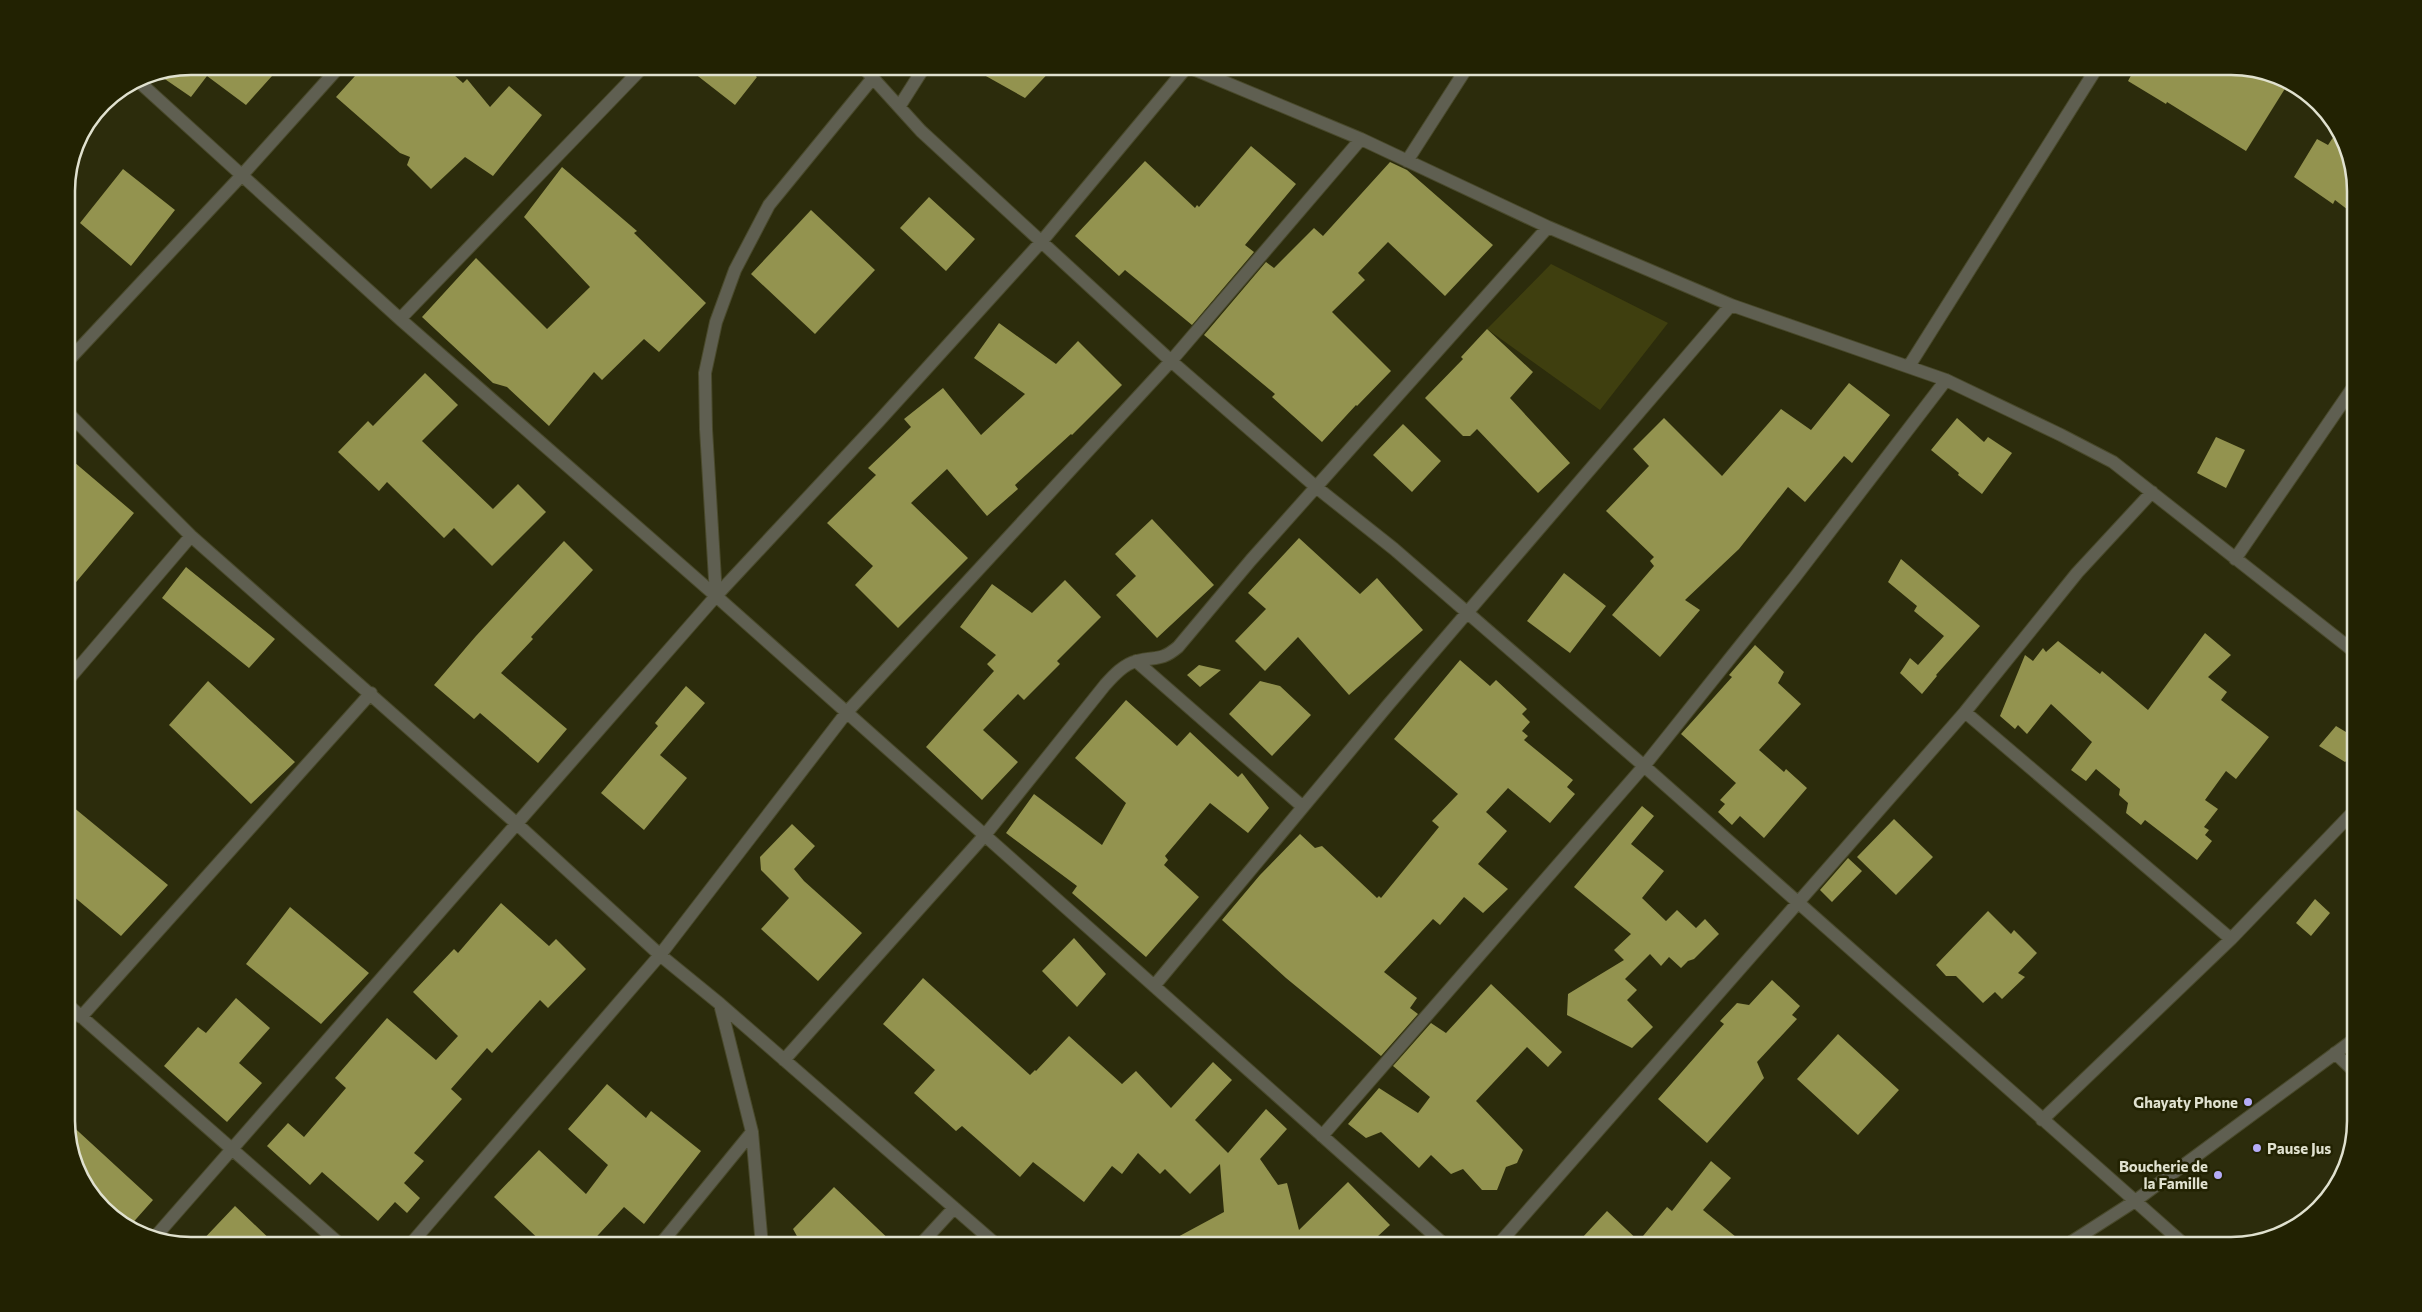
<svg xmlns="http://www.w3.org/2000/svg" width="2422" height="1312" font-family="Commissioner,sans-serif">
<style>
.green{fill:#3f3f0f}
.building{fill:#93934f}
.lines{fill:none;stroke-linecap:round;stroke-linejoin:round}
.minor-casing{stroke:#49492b;stroke-width:14}
.minor{stroke:#5f5f51;stroke-width:12}
.poi-dot{fill:#b5acf8;stroke:#222202;stroke-width:2}
.labels{text-anchor:middle;dominant-baseline:central;stroke-width:5;stroke-linejoin:round;paint-order:stroke}
.poi-label{font-size:15px;font-weight:bold;fill:#e0e1cf;stroke:#222202;text-anchor:end}
.rim{fill:none;stroke:#e0e1cf;stroke-width:2.5}
</style>
<rect width="100%" height="100%" fill="#2c2c0c"/>
<!-- green -->
<path class="green" d="M1551,264L1668,323L1600,410L1487,329Z"/>
<!-- building -->
<path class="building" d="M191,66H281L246,105L207,76L191,97L156,73Z
M364,66H444L463,83L467,79L490,107L509,86L542,115L493,176L465,157L431,189L407,165L410,157L400,153L336,97Z
M685,66H743L757,77L735,105Z
M968,66H1055L1025,98Z
M2136,66H2231L2265,74L2286,87L2246,151L2167,102L2166,104L2128,81Z
M2338,130L2356,183V216L2335,200L2333,204L2294,177L2317,139L2328,145Z
M1251,146L1296,184L1245,245L1254,252L1192,325L1125,270L1119,276L1075,236L1145,161L1195,208L1197,205L1199,207Z
M1390,162L1407,170L1493,245L1445,296L1388,242L1358,273L1365,280L1332,312L1391,371L1357,406L1356,405L1322,442L1272,397L1275,394L1204,335L1266,262L1274,268L1314,228L1323,236Z
M562,167L637,231L634,233L706,303L659,352L644,339L602,380L594,372L549,426L507,387L493,383L422,317L476,258L547,329L590,287L524,217Z
M123,169L175,210L131,266L80,223Z
M929,197L975,239L946,271L900,228Z
M811,210L875,270L815,334L751,274Z
M999,323L1056,364L1078,341L1122,385L1072,435L1071,434L1015,485L1018,489L987,516L947,469L911,503L968,558L898,628L855,585L873,566L827,523L876,475L868,468L911,427L904,419L943,388L981,435L1025,394L974,358Z
M1487,329L1533,372L1510,398L1570,463L1538,493L1477,429L1470,436H1463L1425,398L1463,359L1461,357Z
M425,373L458,405L422,441L493,509L518,484L546,512L492,566L454,528L444,538L387,482L379,491L338,452L368,421L373,426Z
M1849,383L1890,415L1852,463L1844,456L1805,502L1788,487L1739,549L1685,600L1700,610L1660,657L1612,615L1654,566L1650,561L1654,557L1606,511L1649,466L1633,449L1664,418L1722,476L1781,409L1811,430Z
M1957,418L1984,442L1988,437L2012,453L1982,494L1958,475L1959,473L1931,450Z
M1403,424L1441,461L1412,492L1373,455Z
M2216,437L2245,450L2226,488L2197,473Z
M67,456L134,513L67,593Z
M1152,519L1214,585L1157,638L1116,595L1136,576L1115,554Z
M1299,538L1360,594L1377,578L1423,630L1349,695L1298,637L1265,671L1235,641L1266,609L1248,593Z
M564,541L593,570L531,637L533,639L501,673L567,729L538,763L480,713L474,719L434,685L476,636Z
M1901,559L1980,626L1936,675L1937,676L1922,694L1900,673L1910,658L1918,665L1944,636L1914,611L1917,606L1888,582Z
M186,567L275,639L249,668L162,598Z
M1564,573L1606,606L1570,653L1527,621Z
M1065,580L1101,617L1057,661L1060,664L1024,700L1018,694L983,730L1018,762L982,800L926,747L994,671L987,664L996,655L960,627L992,584L1032,613Z
M2205,633L2231,655L2208,677L2227,692L2221,700L2269,737L2236,779L2226,771L2205,800L2218,809L2204,827L2209,830L2205,835L2212,841L2197,860L2145,820L2141,825L2126,813L2128,803L2119,795L2120,789L2096,769L2086,781L2071,770L2092,742L2051,704L2027,734L2018,725L2015,729L2000,716L2025,655L2033,661L2043,648L2046,652L2058,641L2100,674L2102,671L2148,710Z
M1755,645L1784,672L1778,683L1801,704L1759,750L1784,772L1786,769L1807,788L1764,838L1740,816L1732,825L1718,812L1725,804L1720,800L1736,783L1681,734L1732,677L1729,675Z
M1460,660L1490,686L1496,680L1527,709L1522,714L1530,722L1522,731L1528,736L1524,740L1573,780L1567,787L1575,794L1550,823L1508,788L1486,812L1507,831L1478,864L1508,889L1483,913L1464,897L1440,925L1433,919L1384,972L1417,998L1410,1008L1418,1014L1381,1056L1286,978L1222,920L1260,875L1300,834L1315,848L1322,846L1377,898L1379,896L1381,898L1439,827L1432,821L1458,794L1394,739Z
M1199,665L1221,670L1200,687L1187,675Z
M208,681L295,762L251,804L169,725Z
M1260,681L1280,686L1311,715L1272,756L1229,714Z
M686,686L705,703L660,755L687,778L644,830L601,793L658,726L655,723Z
M1126,700L1177,746L1190,732L1238,777L1242,773L1269,808L1248,833L1210,803L1165,856L1168,860L1164,865L1199,897L1146,957L1072,893L1077,886L1006,833L1034,794L1102,845L1126,803L1075,758Z
M2336,726L2356,738V753L2345,762L2319,746Z
M67,802L168,885L121,936L67,891Z
M1642,806L1654,816L1631,844L1664,871L1642,898L1666,921L1677,910L1696,928L1705,919L1719,934L1694,959L1688,961L1681,968L1669,957L1661,966L1650,954L1625,979L1637,990L1627,1000L1653,1027L1632,1048L1567,1015L1568,994L1624,960L1614,950L1631,934L1574,887Z
M1894,819L1933,857L1896,895L1857,857Z
M792,824L815,846L794,869L804,881L862,933L818,981L761,929L789,898L761,870L760,857Z
M1848,858L1862,871L1832,902L1820,890Z
M2315,899L2330,913L2311,936L2296,923Z
M501,903L549,946L556,939L586,969L548,1008L540,1000L492,1053L487,1048L451,1089L462,1099L414,1153L424,1161L404,1183L420,1198L407,1213L395,1202L378,1221L322,1172L310,1185L267,1146L288,1123L304,1137L346,1088L335,1078L387,1018L436,1060L458,1036L413,992L454,949L458,953Z
M290,907L369,973L321,1024L246,964Z
M1988,911L2011,934L2014,930L2037,953L2018,973L2025,977L2002,999L1995,992L1983,1003L1956,976H1946L1936,965Z
M1074,938L1106,974L1077,1007L1042,971Z
M923,978L1030,1075L1035,1070L1036,1071L1069,1036L1122,1084L1136,1071L1171,1108L1213,1062L1232,1080L1195,1120L1228,1153L1266,1109L1287,1129L1260,1159L1278,1185L1287,1183L1299,1230L1348,1182L1390,1225L1377,1237L1385,1246H1161L1224,1212L1220,1164L1190,1194L1165,1169L1160,1174L1138,1153L1122,1174L1112,1166L1084,1202L1033,1162L1020,1177L962,1126L956,1131L914,1093L935,1070L883,1024Z
M1772,980L1800,1006L1792,1015L1797,1019L1757,1062L1764,1078L1707,1143L1658,1099L1724,1024L1720,1021L1737,1003L1749,1005Z
M1491,984L1562,1052L1548,1067L1527,1047L1476,1101L1523,1150L1517,1163L1506,1167L1497,1190H1482L1463,1169L1451,1174L1431,1155L1419,1168L1381,1132L1366,1138L1348,1124L1379,1088L1418,1113L1430,1097L1393,1066L1431,1023L1446,1033Z
M236,998L270,1028L239,1063L262,1083L227,1122L164,1066L198,1027L206,1033Z
M1838,1034L1899,1090L1858,1135L1797,1079Z
M607,1084L646,1118L651,1111L701,1151L644,1224L624,1207L588,1246H546L494,1197L539,1150L586,1194L608,1165L568,1129Z
M67,1121L153,1200L129,1227L87,1190L67,1129Z
M1711,1161L1731,1178L1703,1210L1747,1246H1655L1643,1236L1667,1207L1672,1211Z
M834,1187L896,1246H798V1238L793,1229Z
M235,1206L277,1246H197Z
M1607,1211L1644,1246H1591L1582,1238Z"/>
<g class="lines">
<defs>
<path id="minor" d="M862,66L921,131L1171,361L1316,487L1394,549L1644,766L2186,1246
M1186,66L1361,139L1548,227L1731,305L1946,380L2061,435L2113,462L2356,653
M137,80L400,319L716,596L1446,1246
M899,107L925,66
M1407,161L1468,66
M400,319L644,66
M67,362L243,174L340,66
M1909,366L2098,66
M67,412L191,536L517,824L660,955L720,1004L998,1246
M2235,559L2356,383
M716,596L706,429L705,373L716,322L735,270L769,205L872,79
M1136,661L1303,807
M67,681L191,536
M1965,712L2231,939
M1154,986L1388,705L1731,305
M67,1004L342,1246
M720,1004L752,1132L762,1246
M81,1017L371,693
M2335,1053L2356,1073
M784,1060L985,835L1105,685C1114,675 1124,664 1137,661C1156,656 1160,662 1178,647L1251,560L1548,227
M2042,1120L2231,939L2356,809
M1322,1136L1644,766L1795,577L1946,380
M155,1237L716,596L879,421L1042,241L1187,67
M409,1246L660,955L847,712L1171,361L1361,139
M659,1246L752,1132
M919,1246L954,1208
M1497,1246L1965,712L2077,573L2152,492
M2065,1246L2135,1201L2356,1038"/>
</defs>
<!-- minor casing -->
<use href="#minor" class="minor-casing"/>
<!-- minor -->
<use href="#minor" class="minor"/>
</g>
<!-- markers -->
<g class="poi-dot">
<circle cx="2248" cy="1102" r="5"/>
<circle cx="2257" cy="1148" r="5"/>
<circle cx="2218" cy="1175" r="5"/>
</g>
<g class="labels">
<!-- poi labels -->
<g class="poi-label">
<text x="2238" y="1102">Ghayaty Phone</text>
<text x="2267" y="1148" text-anchor="start">Pause Jus</text>
<text x="2208" y="1166">Boucherie de<tspan x="2208" dy="17">la Famille</tspan></text>
</g>
</g>
<!-- crop -->
<path d="M0 0H2422V1312H0ZM191 75H2231A116 116 0 0 1 2347 191V1121A116 116 0 0 1 2231 1237H191A116 116 0 0 1 75 1121V191A116 116 0 0 1 191 75Z" fill="#222202" fill-rule="evenodd"/>
<path class="rim" d="M191 75H2231A116 116 0 0 1 2347 191V1121A116 116 0 0 1 2231 1237H191A116 116 0 0 1 75 1121V191A116 116 0 0 1 191 75Z"/>
</svg>
